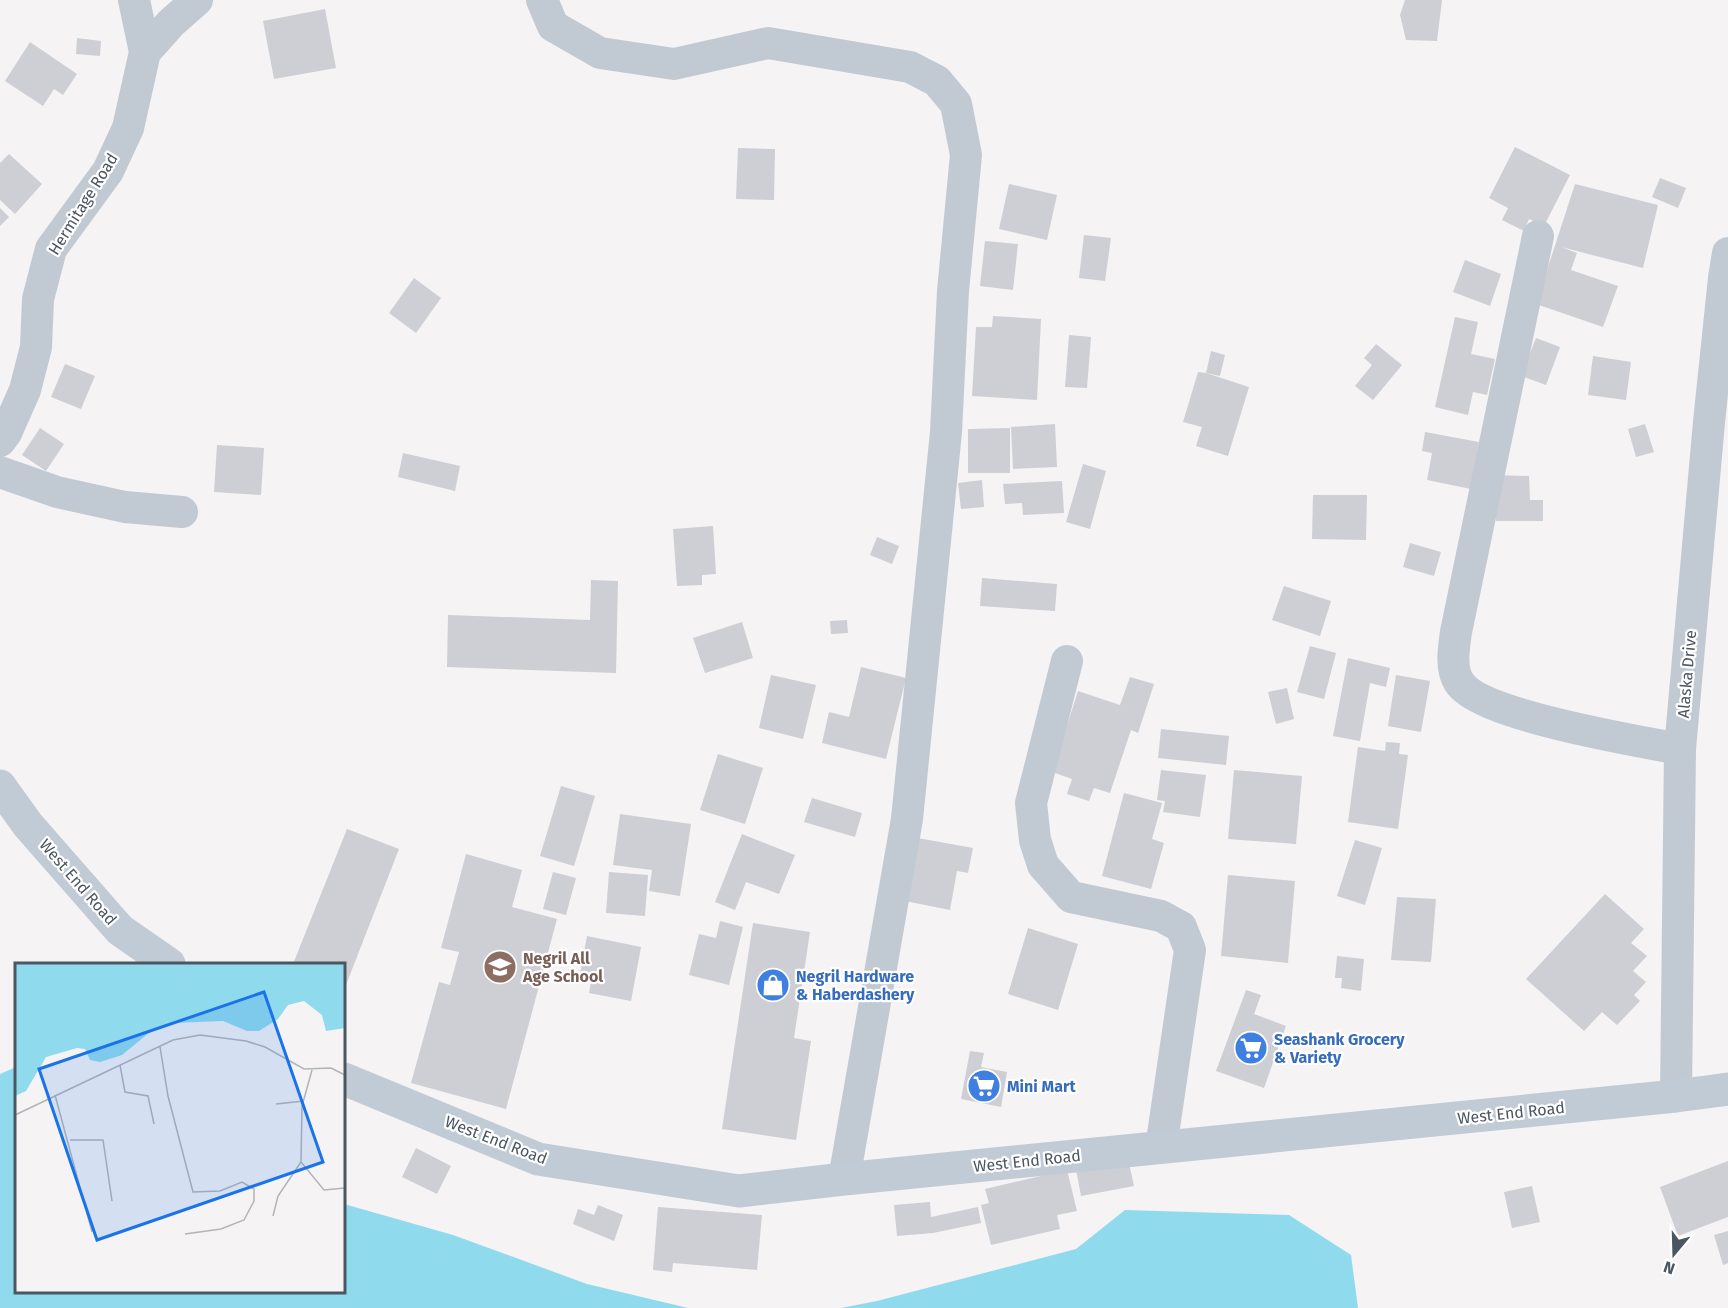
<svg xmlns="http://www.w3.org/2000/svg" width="1728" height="1308" font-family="'Fira Sans',sans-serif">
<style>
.water{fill:#90daee}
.building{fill:#cdcfd5}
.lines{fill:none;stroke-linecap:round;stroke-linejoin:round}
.street{stroke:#c1cad2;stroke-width:32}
.secondary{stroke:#c1cbd6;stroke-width:33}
.labels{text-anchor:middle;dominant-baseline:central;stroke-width:4.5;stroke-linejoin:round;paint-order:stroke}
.street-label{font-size:16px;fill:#4a5661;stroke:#fff}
.education-label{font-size:16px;font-weight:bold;fill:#785e54;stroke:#fff;text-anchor:start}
.shop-label{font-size:16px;font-weight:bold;fill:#366cbe;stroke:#fff;text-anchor:start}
.inset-road{fill:none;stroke:#b1b4b9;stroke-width:1.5}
.view{fill:#1a73e8;fill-opacity:0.15;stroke:#1a73e8;stroke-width:3}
.inset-edge{fill:none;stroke:#4a5661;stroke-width:3}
</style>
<rect width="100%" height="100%" fill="#f5f3f3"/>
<!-- water -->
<path class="water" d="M16,1067V1292H344V1204L453,1235L587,1284L688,1308H0V1074Z
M1125,1210L1289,1215L1351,1255L1358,1308H841L877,1301L1076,1249Z"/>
<!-- building -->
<path class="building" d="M1405,0H1442L1437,41L1406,40L1400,15Z
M325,9L336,68L274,79L263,21Z
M77,38L101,41L100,56L76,54Z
M30,42L77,74L63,95L54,89L43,106L5,81Z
M1515,147L1570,175L1544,226L1529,219L1524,231L1502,220L1508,208L1489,198Z
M738,148L775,149L774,200L736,199Z
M9,154L42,184L15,214L0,200V163Z
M1660,178L1686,188L1678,208L1652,197Z
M1009,184L1057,195L1047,240L999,229Z
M1575,184L1658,205L1643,268L1561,247L1577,253L1571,270L1618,286L1603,327L1536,304Z
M0,208L9,217L0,226Z
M1084,235L1111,238L1105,281L1079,278Z
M985,241L1018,244L1013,290L980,286Z
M1465,260L1501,274L1490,306L1453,292Z
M414,278L441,298L416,333L389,313Z
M993,316L1041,319L1037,400L972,396L976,327H992Z
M1455,317L1478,322L1471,354L1495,359L1487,395L1473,392L1468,415L1435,407Z
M1069,335L1091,337L1087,388L1065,387Z
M1536,338L1560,347L1546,385L1521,376Z
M1376,344L1402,365L1373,400L1355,386L1372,365L1364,358Z
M1211,351L1225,355L1220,376L1206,373L1249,387L1228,456L1196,446L1202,427L1183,422L1198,372L1206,373Z
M1593,356L1631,362L1626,400L1588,395Z
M65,364L95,376L81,409L51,397Z
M1055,424L1057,467L1013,469L1011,427Z
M1645,424L1654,452L1636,457L1628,429Z
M40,428L64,444L46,471L22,455Z
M1010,428V473H968V429Z
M1425,432L1479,442L1471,489L1427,480L1432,453L1422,451Z
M217,445L264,448L261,495L214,492Z
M403,453L460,466L455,491L398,477Z
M1083,464L1106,471L1090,529L1066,522Z
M1496,475L1529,476L1530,500H1543V521H1496Z
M982,480L984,507L961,509L958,483Z
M1062,481L1064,513L1023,515L1022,503L1005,504L1003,484Z
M1313,495H1367L1366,540L1312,539Z
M713,526L716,574L702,575V585L677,586L673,529Z
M877,537L899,546L892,564L870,555Z
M1410,543L1441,552L1434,576L1403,567Z
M982,578L1057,584L1055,611L980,606Z
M591,580L618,581L616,673L447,667L448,615L590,620Z
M1284,586L1331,601L1320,636L1272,620Z
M847,620L848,633L831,634L830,621Z
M742,622L753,658L705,673L693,638Z
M1310,646L1336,653L1324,699L1297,692Z
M1348,658L1390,668L1386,687L1370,683L1360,741L1333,736Z
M861,667L906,678L886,759L822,743L829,712L849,717Z
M771,675L816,685L803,739L759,728Z
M1396,675L1430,681L1421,732L1388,726Z
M1130,677L1154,684L1138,733L1131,730L1110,793L1094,788L1089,801L1067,794L1072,779L1052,772L1078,691L1120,705Z
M1287,688L1294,719L1276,724L1268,692Z
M1161,729L1229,736L1226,765L1158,758Z
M1386,742L1400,743L1399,754L1408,755L1398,829L1348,822L1358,747L1385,751Z
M718,754L763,768L745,824L700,810Z
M1161,770L1206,775L1200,817L1163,812L1165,801L1157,800Z
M1234,770L1302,776L1296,844L1228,839Z
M561,786L595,796L574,866L540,856Z
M1124,793L1162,803L1152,839L1164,843L1151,889L1102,876Z
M812,798L862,813L855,837L804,822Z
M620,814L691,824L680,896L649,891L652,870L613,865Z
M347,829L399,849L344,990V964H293Z
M742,834L795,855L779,894L746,882L735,910L715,902Z
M912,837L973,848L968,873L957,871L950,910L900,900Z
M1355,840L1382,848L1365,905L1337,896Z
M466,854L522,870L512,907L557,919L506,1109L411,1083L439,982L450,985L459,952L441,948Z
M553,872L576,878L566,915L543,909Z
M609,872L648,875L645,916L606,913Z
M1228,875L1295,881L1288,963L1221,956Z
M1605,894L1644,929L1631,943L1647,956L1633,971L1646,982L1634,995L1640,1001L1617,1025L1602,1012L1584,1031L1526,979Z
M1397,897L1436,899L1431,962L1391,960Z
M720,921L743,927L729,985L689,975L699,934L716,938Z
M753,923L810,932L794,1038L811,1041L796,1140L722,1129Z
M1028,928L1078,944L1058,1010L1008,994Z
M587,936L641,947L631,1001L589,993L592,976L580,974Z
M1337,956L1364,959L1361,991L1341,988L1342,978H1335Z
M1246,990L1261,995L1254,1014L1286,1026L1264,1088L1216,1071Z
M970,1051L984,1053L981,1067L1007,1072L1001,1107L961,1099Z
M416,1148L451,1166L437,1194L402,1177Z
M1128,1159L1134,1186L1081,1196L1076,1169Z
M1728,1161V1217L1678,1236L1660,1187Z
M1067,1170L1077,1211L1057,1215L1060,1229L991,1245L981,1205L989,1203L985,1189Z
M1532,1186L1540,1222L1512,1228L1504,1192Z
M930,1202L931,1217L978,1207L981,1223L933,1233L897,1236L894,1205Z
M598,1205L623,1215L614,1241L573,1224L578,1209L594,1215Z
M658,1207L762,1215L757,1270L673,1263L672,1272L653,1270Z
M1728,1231V1263L1723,1265L1714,1235Z"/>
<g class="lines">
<!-- street -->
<path class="street" d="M542,0L553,26L600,53L674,64L768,43L910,67L937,81L956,104L966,155L953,291L946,432L907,819L844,1179
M145,52L171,23L197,0
M1538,236L1456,632C1454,647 1450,668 1459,682C1479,715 1638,741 1680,749
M0,441L6,433L25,390L36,347L38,299L51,249L108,171L128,128L145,52L134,0
M0,472L57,492L125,507L182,512
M1067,661L1031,803L1035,840L1043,865L1071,897L1161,916L1181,927L1190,950L1161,1148
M1676,1096L1680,749L1709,422L1724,278L1728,253"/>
<!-- secondary -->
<path class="secondary" d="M0,786L28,825L120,930L169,964
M344,1079L538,1159L739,1191L844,1179L1676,1096L1728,1089"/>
</g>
<!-- icons -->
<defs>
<symbol id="school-disc" viewBox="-11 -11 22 22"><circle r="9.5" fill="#8d6e63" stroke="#fff"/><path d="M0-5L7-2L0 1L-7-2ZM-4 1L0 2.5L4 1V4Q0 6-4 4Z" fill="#fff"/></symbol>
<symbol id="shop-disc" viewBox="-11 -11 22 22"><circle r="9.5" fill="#3f7fe0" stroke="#fff"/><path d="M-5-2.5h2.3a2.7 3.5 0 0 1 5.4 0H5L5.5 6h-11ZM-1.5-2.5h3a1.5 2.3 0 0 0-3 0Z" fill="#fff"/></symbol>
<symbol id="supermarket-disc" viewBox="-11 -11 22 22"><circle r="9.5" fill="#3f7fe0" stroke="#fff"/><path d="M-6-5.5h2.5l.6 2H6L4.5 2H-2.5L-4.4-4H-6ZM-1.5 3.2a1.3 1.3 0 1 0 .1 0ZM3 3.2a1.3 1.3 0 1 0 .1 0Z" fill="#fff"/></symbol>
</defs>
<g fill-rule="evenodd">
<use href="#school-disc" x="481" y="948" width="38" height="38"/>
<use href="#shop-disc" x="754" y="966" width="38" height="38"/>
<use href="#supermarket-disc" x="1232" y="1029" width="38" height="38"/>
<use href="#supermarket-disc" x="965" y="1067" width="38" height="38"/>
</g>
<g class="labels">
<!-- street labels -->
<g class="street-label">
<text transform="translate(83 204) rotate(-58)">Hermitage Road</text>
<text transform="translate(1687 674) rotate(-85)">Alaska Drive</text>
<text transform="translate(78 882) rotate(49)">West End Road</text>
<text transform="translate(1511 1113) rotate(-6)">West End Road</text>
<text transform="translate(496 1140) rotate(21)">West End Road</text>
<text transform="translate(1027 1161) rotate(-6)">West End Road</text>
</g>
<!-- education labels -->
<g class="education-label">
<text x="523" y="958">Negril All<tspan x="523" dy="18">Age School</tspan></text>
</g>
<!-- shop labels -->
<g class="shop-label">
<text x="796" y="976">Negril Hardware<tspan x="796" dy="18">&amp; Haberdashery</tspan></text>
<text x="1274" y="1039">Seashank Grocery<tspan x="1274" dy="18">&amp; Variety</tspan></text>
<text x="1007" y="1086">Mini Mart</text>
</g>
</g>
<!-- overview -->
<g transform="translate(15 963)">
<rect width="330" height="330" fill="#f5f3f3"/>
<path d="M0,1H330V65L311,68L307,52L289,38L273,42L263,56L244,68H232L208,58L158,60L135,69L107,92L85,99L75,97L70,86L62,85L31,94L11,128L0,133Z" fill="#90daee"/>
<path class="inset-road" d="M145,84L153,133L178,229L205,228L227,219L239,226V238L229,257L206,266L170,271M105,102L110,129L133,133L139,161M297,107L287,143L286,199L309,227L330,225M40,132L77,269M261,141L289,138M0,152L158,77L185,72L231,78L250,84L289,106L316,105L330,112M55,177H88L97,238M258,253L263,233L286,199"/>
<path class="view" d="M249,29L308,199L82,277L24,106Z"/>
<rect width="330" height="330" class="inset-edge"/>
</g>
<!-- north arrow -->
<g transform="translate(1674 1254) rotate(199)" stroke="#ffffff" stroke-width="4.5" paint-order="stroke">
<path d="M0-4.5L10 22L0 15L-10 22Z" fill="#4a5661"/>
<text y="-9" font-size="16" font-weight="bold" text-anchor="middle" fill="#4a5661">N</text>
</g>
</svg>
